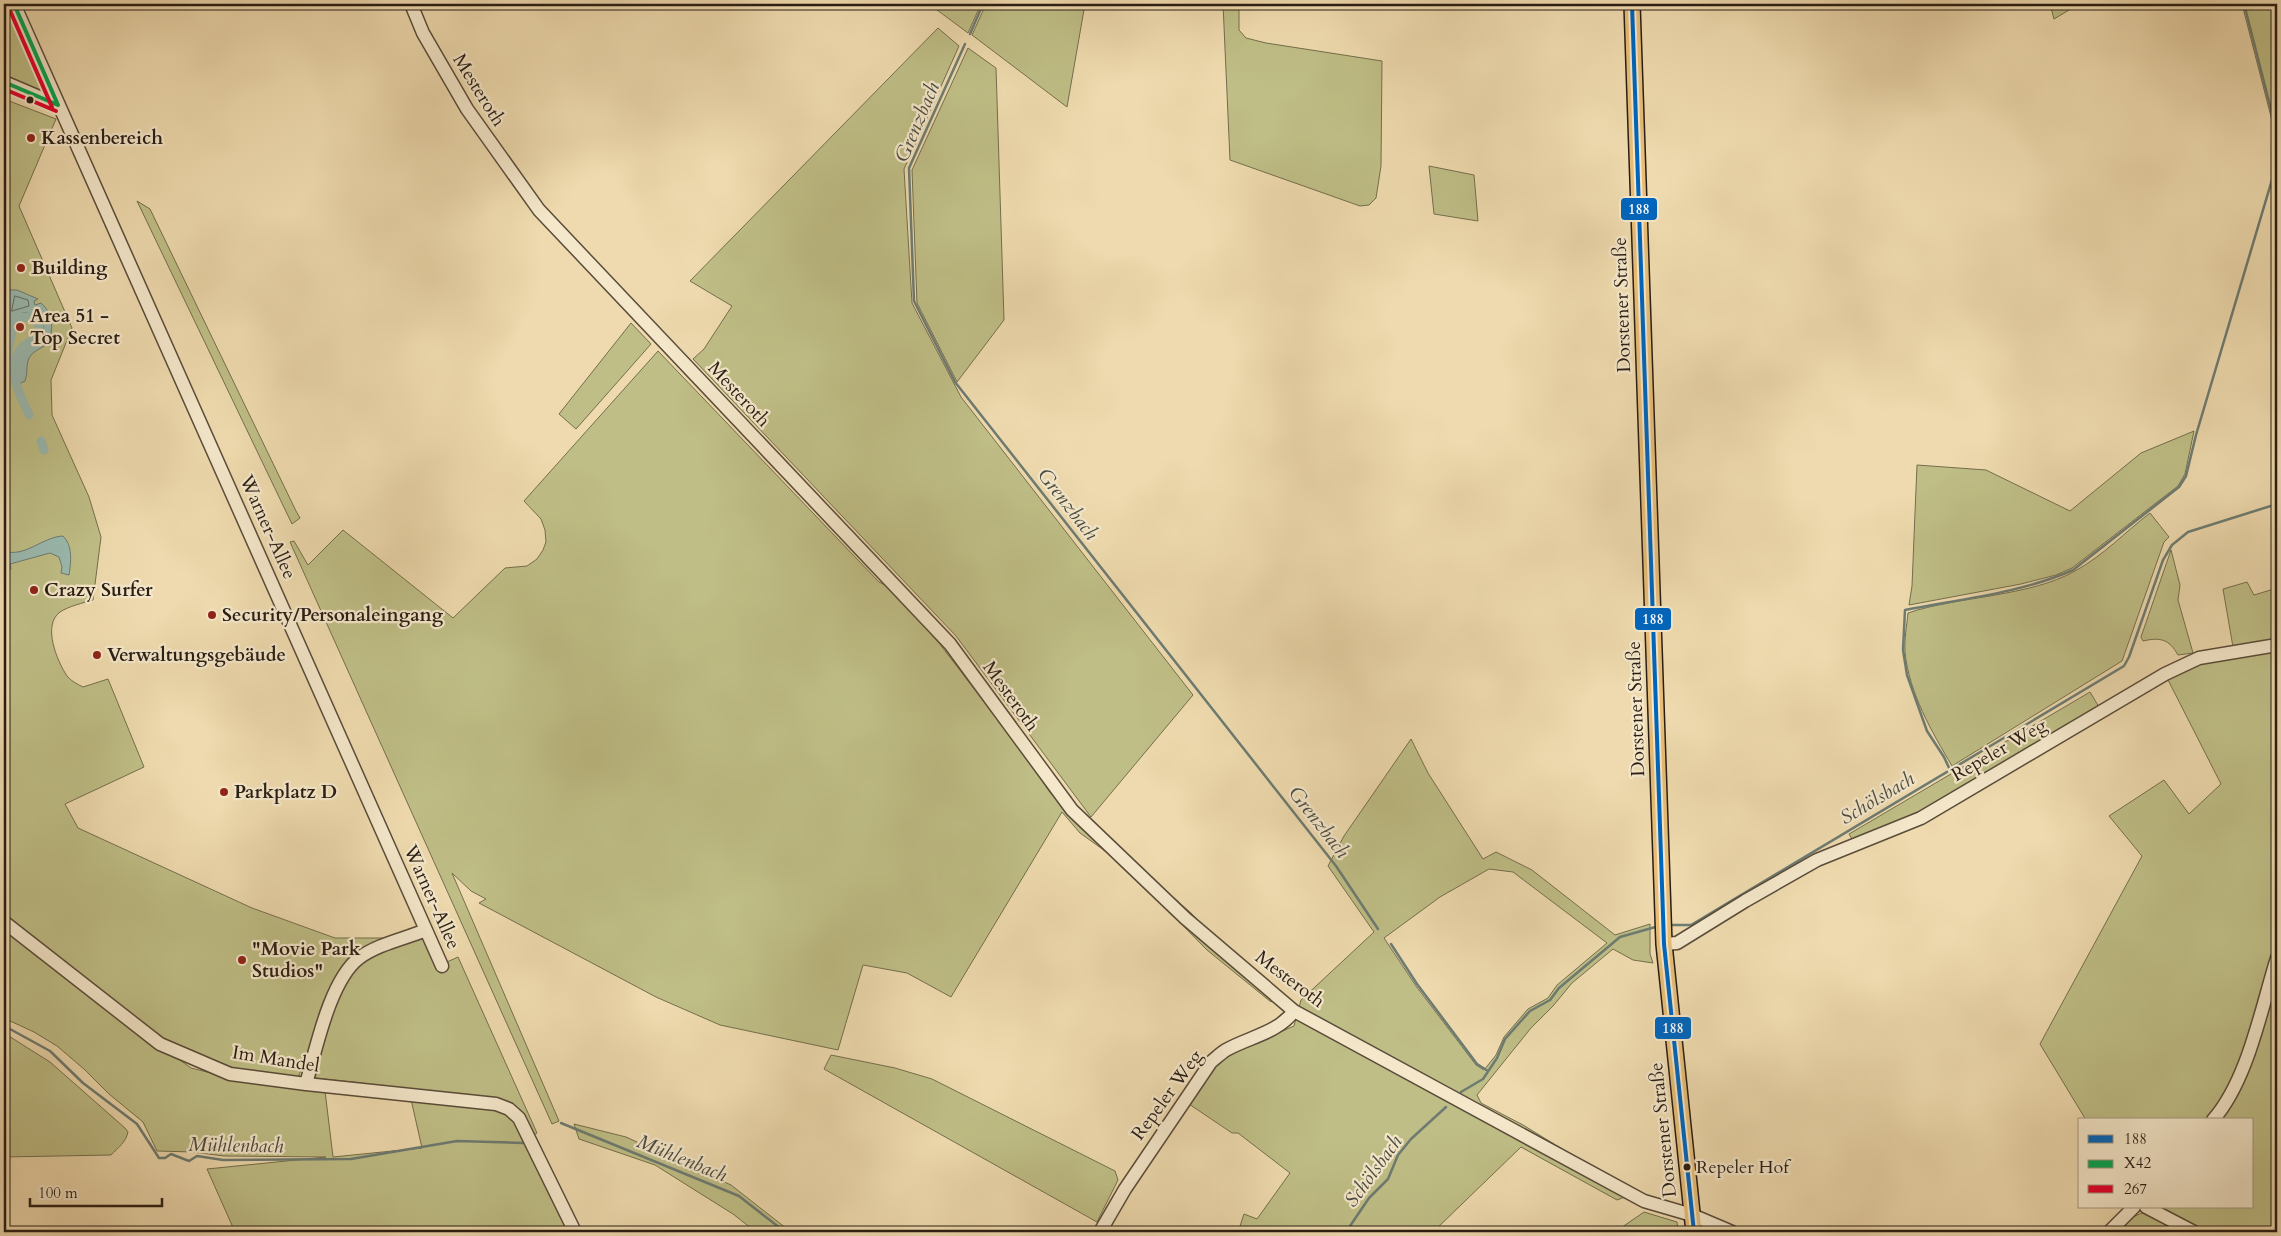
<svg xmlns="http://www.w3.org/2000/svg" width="2281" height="1236" font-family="Cardo,serif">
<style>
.green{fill:#bfbe86;stroke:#746e4d;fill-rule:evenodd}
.water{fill:#9abab0;stroke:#6d7b72}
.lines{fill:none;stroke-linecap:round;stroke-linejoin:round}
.shore{stroke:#626c62;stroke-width:1}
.stream{stroke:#6d7b72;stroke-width:2.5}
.canal{stroke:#9abab0;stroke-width:9}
.minor-casing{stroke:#5a4c3a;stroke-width:15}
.major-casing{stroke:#291d14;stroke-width:18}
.minor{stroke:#f4e7ca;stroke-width:12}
.major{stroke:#e7bd77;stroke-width:15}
.bus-1-casing{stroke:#f4e7ca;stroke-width:8}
.bus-2-casing{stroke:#f4e7ca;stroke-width:8}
.bus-3-casing{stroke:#f4e7ca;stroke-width:8}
.bus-1{stroke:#0065bd;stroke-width:4}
.bus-2{stroke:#00a651;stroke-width:4}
.bus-3{stroke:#e4002b;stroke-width:4}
.bus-dot{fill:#291d14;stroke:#f4e7ca;stroke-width:2}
.poi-dot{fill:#8f2418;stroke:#f4e7ca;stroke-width:2}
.labels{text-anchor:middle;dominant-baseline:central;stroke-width:4.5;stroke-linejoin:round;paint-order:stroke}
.bus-label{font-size:18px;fill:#291d14;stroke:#f4e7ca;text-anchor:start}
.street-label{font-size:19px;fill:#291d14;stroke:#f4e7ca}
.poi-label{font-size:19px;font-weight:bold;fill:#291d14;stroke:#f4e7ca;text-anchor:start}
.water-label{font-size:20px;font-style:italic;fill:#4b4c43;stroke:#f4e7ca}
.line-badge{stroke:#f4e7ca;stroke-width:2}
.badge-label{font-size:14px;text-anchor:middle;font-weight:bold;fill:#fff}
</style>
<rect width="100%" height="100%" fill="#eedaae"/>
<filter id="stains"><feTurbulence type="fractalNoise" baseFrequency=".004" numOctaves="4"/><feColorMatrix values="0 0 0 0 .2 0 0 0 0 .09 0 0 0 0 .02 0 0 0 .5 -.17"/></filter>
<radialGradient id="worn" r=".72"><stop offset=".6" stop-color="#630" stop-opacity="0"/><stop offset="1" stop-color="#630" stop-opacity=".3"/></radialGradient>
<!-- green -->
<path class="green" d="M929,4H981L968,33Z
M986,4H1085L1067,107L972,35Z
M1223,4H1239V30L1246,38L1266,43L1382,61L1381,166L1376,198L1369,205L1360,206L1230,160Z
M2050,4H2079L2054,19Z
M2242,4H2277V140Z
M5,12L13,15L45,88L42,91L4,76Z
M938,28L959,46L904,169L912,303L961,397L1193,695L1091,817L956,636L693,359L704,349L732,306L690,281Z
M968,48L996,68L1004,320L957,382L917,303L912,170Z
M4,99L56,119L19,206L72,328L51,380L52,415L89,497L101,537L93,600C83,603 69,606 60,612C42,625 57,661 67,676C71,681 77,684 83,687L108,679L144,767L65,804L78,828L252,908L335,938H393L357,954L340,969L298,1078L229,1070L160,1039L4,916Z
M1429,166L1474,175L1478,221L1434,214Z
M137,201L150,209L296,511L300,518L292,524Z
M631,323L651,344L576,429L559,414Z
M658,351L879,582L889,587L939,643L1027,758L1049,791L1078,825L1112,843L1191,913L1258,981L1280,991L1271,1002L1207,950L1142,884L1105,851L1080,833L1062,812L951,997L907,973L863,965L838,1050L720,1025L656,997L479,903L486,899L471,891L452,873L559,1121L552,1124L290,542L294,541L308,565L343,530L453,618L505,568L527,566L537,559L543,550L546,542L545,530L541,519L524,501Z
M2194,431L2185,474L2178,486L2072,568L2056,575L2021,584L1909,605L1912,586L1917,465L1986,470L2070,511L2141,453Z
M2150,513L2169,537L2164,542L2122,661L1952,766C1932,732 1909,693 1905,652C1904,639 1907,625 1908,613C1958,596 2029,597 2075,571C2103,556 2125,532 2150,513Z
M2171,550L2180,585L2178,600L2193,653L2178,655C2169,639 2160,637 2143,641L2141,637Z
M2247,582L2254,595L2277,588V641L2233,647L2223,589Z
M2277,649V942L2238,1069L2222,1102L2207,1120H2086L2040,1044L2142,856L2109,816L2164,780L2189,814L2221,784L2165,674L2202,661Z
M2090,692L2099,707L1919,812L1852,839L1849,834Z
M1411,739L1428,773L1483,859L1496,852L1532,870L1615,935L1650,924V954L1653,963L1633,960L1613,949L1572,983L1553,1006L1531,1028L1477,1095L1481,1103L1523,1125L1590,1166L1625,1197L1617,1200L1521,1147L1433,1232H1238L1244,1214L1257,1219L1290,1173L1238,1133H1232L1189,1104L1215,1066L1228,1055L1294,1026L1301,1000L1374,932L1328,866L1344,836ZM1489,869L1513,872L1607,943L1557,985L1548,998L1528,1009L1504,1037L1496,1055L1484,1070L1476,1065L1416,986L1384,938L1440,897Z
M4,924L137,1029L191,1068L223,1076L325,1091L333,1157L422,1148L410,1095L361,1083L315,1078C326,1036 334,971 379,952C392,946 409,943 423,939L436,967L458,957L537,1133L526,1139L572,1232H235L207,1169L326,1157L224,1156L193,1152L157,1151L143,1122L109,1094L85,1070L57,1046L34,1032L8,1020L4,1015Z
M2277,964V1232H2205L2158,1207H2252V1120H2219Z
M4,1033L50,1062L125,1128L128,1132C126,1142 118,1148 111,1155L4,1157Z
M831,1055L895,1068L932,1079L1115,1171L1118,1180L1097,1222L824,1069Z
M574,1124L626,1137L731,1185L791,1232H756L733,1214L655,1165L579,1139Z
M1644,1212L1677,1222L1678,1232H1615Z
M2142,1213L2164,1220L2184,1232H2114L2126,1220Z"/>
<!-- water -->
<path class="water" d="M10,290H17L38,299L34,301L35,305L41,303C54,315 53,327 49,343C42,348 30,352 28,361C26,368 28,373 25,381L19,384C14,371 13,356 25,347C30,343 37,344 41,337C50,324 35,312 22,313L12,322L4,320Z
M63,536C73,546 71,562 69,575L61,573L62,567L59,557L50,553L10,564L11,569L4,571V551C25,558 42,537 63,536Z"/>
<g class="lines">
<!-- shore -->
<path class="shore" d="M15,296L28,300L29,306L12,311Z"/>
<!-- stream -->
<path class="stream" d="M2244,4L2277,133
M970,34L983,4
M965,44L909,168L914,301L955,382L1336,866L1378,929
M1950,770L1944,757L1927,731L1907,675L1903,650L1905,610C1961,599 2021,593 2073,570L2179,487L2186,476L2196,435L2277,163
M1670,925H1691L2124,666L2129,657L2163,560L2172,545L2188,532L2277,504
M1391,944L1417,984L1477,1064L1488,1071
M4,1022L10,1029L50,1051L83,1083L137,1124L159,1158H165L171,1154L189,1161L197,1156L223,1160L351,1159L457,1141L523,1143
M1461,1092L1483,1079L1497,1058L1505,1039L1530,1011L1550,1000L1559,988L1620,937L1659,926
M561,1123L739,1196L785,1232
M1346,1232L1369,1198L1388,1179L1398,1155L1411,1139L1446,1107"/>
<!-- canal -->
<path class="canal" d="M5,363L14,324L20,317L33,318L39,325V334C35,342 26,342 21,349C3,368 21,395 29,415
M41,441L44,450"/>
<defs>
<path id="minor" d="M14,4L442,966
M411,4L423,33L467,109L539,210L950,644L1072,810L1185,918L1294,1011L1644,1201L1692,1215L1732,1232
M4,82L58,105
M4,922L160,1044L230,1074L306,1084L496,1104L509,1109L519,1118L575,1232
M1664,944L1677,943L1745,901L1817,860L1921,818L2165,674L2199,658L2277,645
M306,1084C316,1049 330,980 359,958C378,944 404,939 426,930
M2213,1120C2248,1080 2261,1009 2277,958
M2146,1207L2194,1232
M1100,1232L1125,1189L1211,1062C1216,1058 1221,1053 1226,1050C1249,1037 1278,1033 1294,1011
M2109,1232L2134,1207"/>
<path id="major" d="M1632,4L1664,944L1694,1232"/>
</defs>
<!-- minor casing -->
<use href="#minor" class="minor-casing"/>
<!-- major casing -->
<use href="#major" class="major-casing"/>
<!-- minor -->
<use href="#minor" class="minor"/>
<!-- major -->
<use href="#major" class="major"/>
<defs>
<path id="bus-1" d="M1632,4L1664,944L1694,1232"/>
<path id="bus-2" d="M14,4L58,105
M4,82L58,105"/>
<path id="bus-3" d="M8,6L52,107
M4,89L56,111"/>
</defs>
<!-- bus-1 casing -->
<use href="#bus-1" class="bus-1-casing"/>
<!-- bus-2 casing -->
<use href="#bus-2" class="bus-2-casing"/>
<!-- bus-3 casing -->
<use href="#bus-3" class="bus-3-casing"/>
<!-- bus-1 -->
<use href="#bus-1" class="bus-1"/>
<!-- bus-2 -->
<use href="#bus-2" class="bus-2"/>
<!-- bus-3 -->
<use href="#bus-3" class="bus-3"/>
</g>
<!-- markers -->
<g class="bus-dot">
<circle cx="30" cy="100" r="4.5"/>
<circle cx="1687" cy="1167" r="4.5"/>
</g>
<g class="poi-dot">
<circle cx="31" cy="138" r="5"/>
<circle cx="21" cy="268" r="5"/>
<circle cx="20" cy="327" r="5"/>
<circle cx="34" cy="590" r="5"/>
<circle cx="212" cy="615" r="5"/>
<circle cx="97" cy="655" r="5"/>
<circle cx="224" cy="792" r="5"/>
<circle cx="242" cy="960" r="5"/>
</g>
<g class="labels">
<!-- bus labels -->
<g class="bus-label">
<text x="1696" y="1167">Repeler Hof</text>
</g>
<!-- street labels -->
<g class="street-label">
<text transform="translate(479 90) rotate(58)">Mesteroth</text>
<text transform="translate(1622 305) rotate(-92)">Dorstener Straße</text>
<text transform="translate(739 394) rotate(47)">Mesteroth</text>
<text transform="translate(268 527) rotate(66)">Warner-Allee</text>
<text transform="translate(1011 696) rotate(54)">Mesteroth</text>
<text transform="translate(1636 709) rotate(-92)">Dorstener Straße</text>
<text transform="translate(1999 750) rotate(-30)">Repeler Weg</text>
<text transform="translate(432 897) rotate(66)">Warner-Allee</text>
<text transform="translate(1290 979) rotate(37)">Mesteroth</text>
<text transform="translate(276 1059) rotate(9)">Im Mandel</text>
<text transform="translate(1167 1095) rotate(-54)">Repeler Weg</text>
<text transform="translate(1663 1130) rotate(-96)">Dorstener Straße</text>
</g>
<!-- poi labels -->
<g class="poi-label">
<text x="41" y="138">Kassenbereich</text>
<text x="31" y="268">Building</text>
<text x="30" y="316">Area 51 -<tspan x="30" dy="22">Top Secret</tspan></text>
<text x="44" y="590">Crazy Surfer</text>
<text x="222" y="615">Security/Personaleingang</text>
<text x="107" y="655">Verwaltungsgebäude</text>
<text x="234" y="792">Parkplatz D</text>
<text x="252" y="949">"Movie Park<tspan x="252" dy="22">Studios"</tspan></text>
</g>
<!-- water labels -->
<g class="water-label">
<text transform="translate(917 122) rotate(-67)">Grenzbach</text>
<text transform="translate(1068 504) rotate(52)">Grenzbach</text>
<text transform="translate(1877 798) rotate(-31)">Schölsbach</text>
<text transform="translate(1319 822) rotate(52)">Grenzbach</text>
<text transform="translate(236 1145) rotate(1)">Mühlenbach</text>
<text transform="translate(682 1158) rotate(22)">Mühlenbach</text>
<text transform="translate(1373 1171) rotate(-54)">Schölsbach</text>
</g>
</g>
<g class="line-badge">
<rect x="1620" y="197" width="38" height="24" rx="5" fill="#0065bd"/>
<rect x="1634" y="607" width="38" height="24" rx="5" fill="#0065bd"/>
<rect x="1654" y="1016" width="38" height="24" rx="5" fill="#0065bd"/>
</g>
<g class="badge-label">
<text x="1639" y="214">188</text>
<text x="1653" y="624">188</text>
<text x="1673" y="1033">188</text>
</g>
<!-- margin -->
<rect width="2281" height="1236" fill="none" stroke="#eedaae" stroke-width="20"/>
<rect x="5" y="5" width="2271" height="1226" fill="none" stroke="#291d14" stroke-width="2.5"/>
<rect x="10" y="10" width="2261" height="1216" fill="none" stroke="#291d14"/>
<!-- legend -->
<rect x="2078" y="1118" width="175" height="90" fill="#f4e7ca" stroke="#a39681"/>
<rect x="2088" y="1135" width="25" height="8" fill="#0065bd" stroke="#a39681"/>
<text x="2124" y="1144" font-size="15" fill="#291d14">188</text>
<rect x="2088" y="1160" width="25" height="8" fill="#00a651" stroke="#a39681"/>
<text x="2124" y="1168" font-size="15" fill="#291d14">X42</text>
<rect x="2088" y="1185" width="25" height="8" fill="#e4002b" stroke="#a39681"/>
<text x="2124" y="1194" font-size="15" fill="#291d14">267</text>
<!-- scale -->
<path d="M30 1198v8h132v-8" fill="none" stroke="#291d14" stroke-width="2.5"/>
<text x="38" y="1198" font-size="15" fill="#291d14" stroke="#f4e7ca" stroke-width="4" paint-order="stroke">100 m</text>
<rect width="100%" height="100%" filter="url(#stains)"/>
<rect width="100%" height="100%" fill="url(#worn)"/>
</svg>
